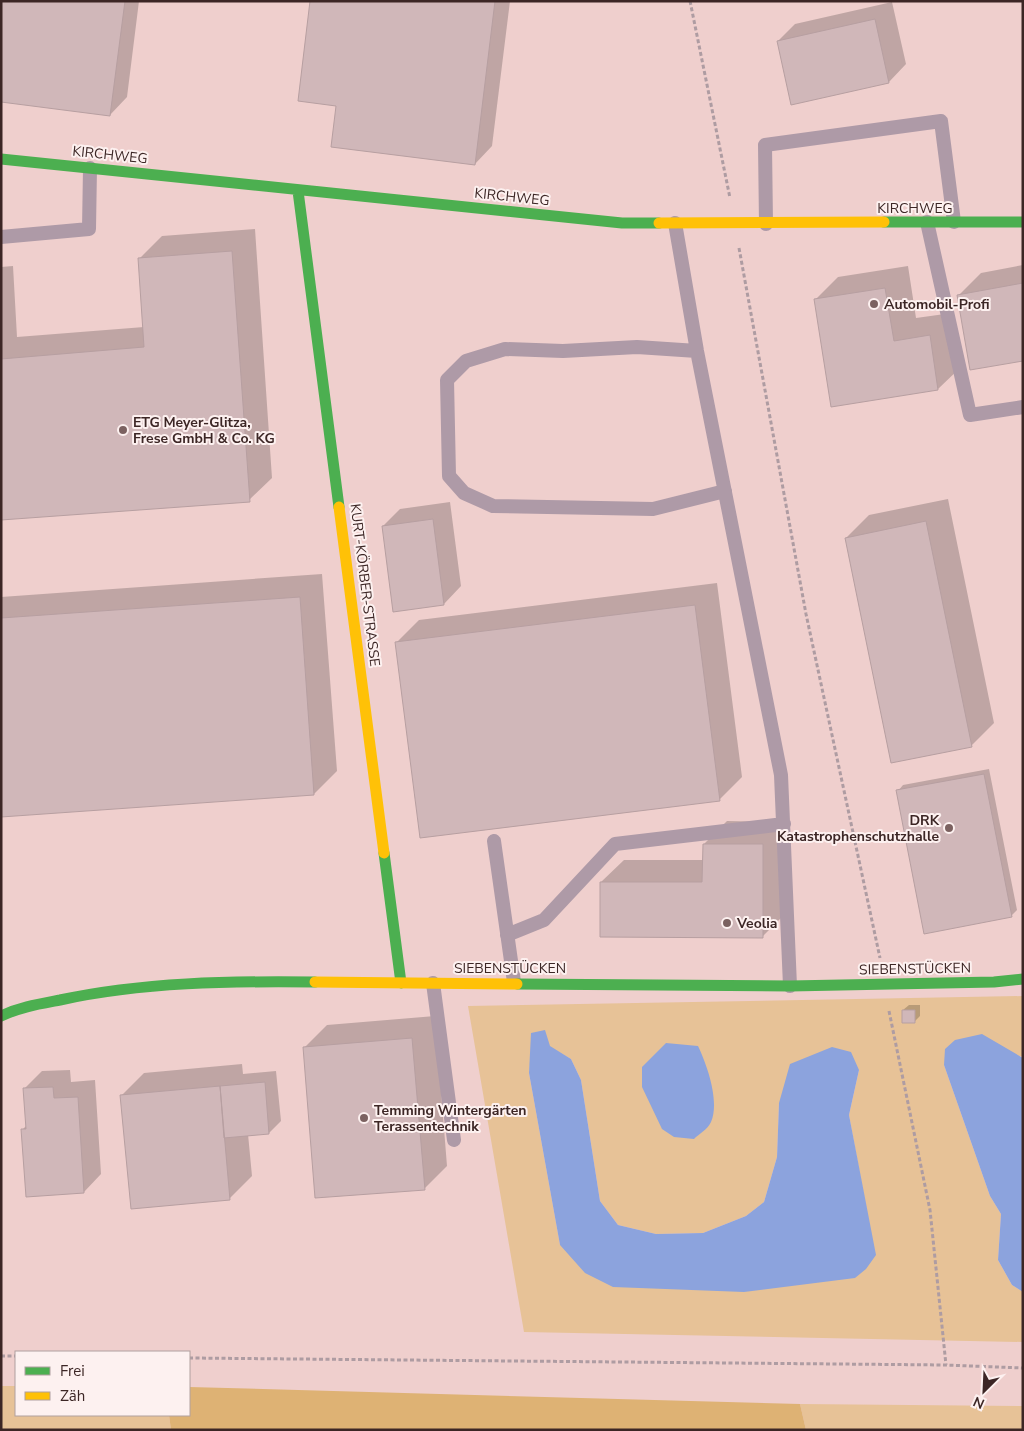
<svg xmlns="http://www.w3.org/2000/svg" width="1024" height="1431" font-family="'Nunito Sans',sans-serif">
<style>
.green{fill:#e7c297;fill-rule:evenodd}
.forest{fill:#deb274}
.water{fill:#8ca3dd}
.shadow{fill:#0003}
.building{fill:#d0b7b9;stroke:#b79fa1}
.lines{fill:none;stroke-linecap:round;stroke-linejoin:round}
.path{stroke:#ae9ca2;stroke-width:3;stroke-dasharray:4 2.5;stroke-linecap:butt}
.lane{stroke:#ae9aa7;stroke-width:14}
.fast{stroke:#4caf50;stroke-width:11}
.slow{stroke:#ffc107;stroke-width:11}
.poi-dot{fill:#7b6160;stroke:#fdf1f0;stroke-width:2}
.labels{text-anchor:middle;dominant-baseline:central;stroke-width:4;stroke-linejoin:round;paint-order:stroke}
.street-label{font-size:14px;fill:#3c2625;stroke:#fdf1f0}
.poi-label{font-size:14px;font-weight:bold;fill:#3c2625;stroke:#fdf1f0;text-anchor:start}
</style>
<rect width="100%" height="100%" fill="#efcfcd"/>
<!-- green -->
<path class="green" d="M1023,996V1058L1021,1056L944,1065L990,1196L1001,1214L998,1260L1012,1285L1023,1292V1342L524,1332L468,1006ZM550,1047L571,1059L581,1080L600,1201L618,1225L656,1234L703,1233L746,1216L764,1202L777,1157L779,1103L859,1070L849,1115L875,1255L560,1245L529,1073L532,1048Z
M1,1386H16V1415H169L171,1430H1Z
M800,1404L1023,1406V1430H806Z"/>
<!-- forest -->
<path class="forest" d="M189,1387L800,1404L806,1430H171L169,1415H189Z"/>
<!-- water -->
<path class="water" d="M545,1030L550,1046L571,1059L581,1080L600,1201L618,1225L656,1234L703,1233L746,1216L764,1202L777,1157L779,1103L790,1064L832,1047L851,1052L859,1070L849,1115L876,1255L866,1269L855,1278L744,1292L613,1287L585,1273L560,1245L529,1073L531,1033Z
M982,1034L1023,1058V1292L1012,1285L998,1260L1001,1214L990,1196L944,1065L945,1049L955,1040Z
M666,1043L698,1046C707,1065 720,1101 711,1122C708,1129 699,1134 694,1139L674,1137L662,1129L642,1087V1067Z"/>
<!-- shadow -->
<path class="shadow" d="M1,1H139L127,97L110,115Z
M312,1H510L492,146L475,164L338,105Z
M892,2L906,64L889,82L778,41L795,24Z
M255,229L272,478L249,500L1,519V267L13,266L17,337L144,327L139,259L162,236Z
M1023,265V360L958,296L981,273Z
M908,266L916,318L952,313L961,367L938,389L815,300L838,277Z
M948,499L994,723L971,746L846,538L869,515Z
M450,502L461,586L444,604L383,526L400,509Z
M322,574L337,771L314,794L1,816V597Z
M717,583L742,777L719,800L396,643L419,620Z
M989,769L1017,910L1011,916L898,791L903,785Z
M727,821L785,822V914L762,937L601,882L624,860H704V844Z
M909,1005H920V1016L914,1022L903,1010Z
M435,1016L447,1166L424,1189L304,1048L327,1025Z
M242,1064L243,1074L276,1071L281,1121L269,1133L248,1134L252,1176L229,1199L121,1096L144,1073Z
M70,1070L71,1082L95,1080L101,1174L84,1192L22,1130L27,1125L24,1089L42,1071Z"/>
<!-- building -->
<path class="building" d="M1,1H125L110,116L1,102Z
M310,1H495L475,165L331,147L336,106L298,101Z
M875,19L889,83L791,105L777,41Z
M232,251L250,502L1,520V359L144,347L138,258Z
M1023,283V361L970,370L957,295Z
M885,288L894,341L930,335L938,390L831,407L814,299Z
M433,519L444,605L393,612L382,526Z
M926,521L972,747L891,763L845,538Z
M300,597L314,795L1,817V618Z
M695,605L720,801L420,838L395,642Z
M984,774L1012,917L924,934L896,790Z
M703,844H763V938L600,937V882H702Z
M902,1010H915V1023H902Z
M412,1038L425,1190L315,1198L303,1047Z
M265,1082L269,1134L224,1138L220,1086Z
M220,1086L230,1200L131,1209L120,1095Z
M53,1087L54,1098L78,1097L84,1193L26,1197L21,1129H26L23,1088Z"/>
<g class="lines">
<!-- path -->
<path class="path" d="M690,1L730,198
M739,248L806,614L880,958
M889,1011L930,1210L946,1365
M1,1356H16
M189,1358L946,1365L1023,1368"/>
<!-- lane -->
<path class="lane" d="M927,222L970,415L1023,407
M675,223L697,351L781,775L790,986
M766,224L765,145L941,121L954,222
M1,237L89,229L90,168
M697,351L637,347L563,351L505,349L466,361L447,380L449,476L464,493L493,506L653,509L725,491
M494,841L514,982
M507,935L544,920L615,844L784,824
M433,983L454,1140"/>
<!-- fast -->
<path class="fast" d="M1,159L622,223H659
M298,191L339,507
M884,222H1023
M384,853L401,983
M517,984L790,986L994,982L1023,979
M1,1016C20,1007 39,1004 60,1000C143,982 230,981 315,982"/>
<!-- slow -->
<path class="slow" d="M659,223L884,222
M339,507L384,853
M315,982L517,984"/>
</g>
<!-- markers -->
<g class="poi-dot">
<circle cx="874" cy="304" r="5"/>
<circle cx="123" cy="430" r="5"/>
<circle cx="949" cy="828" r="5"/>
<circle cx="727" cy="923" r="5"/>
<circle cx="364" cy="1118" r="5"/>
</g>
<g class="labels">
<!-- street labels -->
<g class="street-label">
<text transform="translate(110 155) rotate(6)">KIRCHWEG</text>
<text transform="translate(512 197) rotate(6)">KIRCHWEG</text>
<text x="915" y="208">KIRCHWEG</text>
<text transform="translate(365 585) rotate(83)">KURT-KÖRBER-STRASSE</text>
<text x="510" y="968">SIEBENSTÜCKEN</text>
<text transform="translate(915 969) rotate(-1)">SIEBENSTÜCKEN</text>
</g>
<!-- poi labels -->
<g class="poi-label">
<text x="884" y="304">Automobil-Profi</text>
<text x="133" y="422">ETG Meyer-Glitza,<tspan x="133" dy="16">Frese GmbH &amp; Co. KG</tspan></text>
<text x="939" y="820" text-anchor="end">DRK<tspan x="939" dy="16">Katastrophenschutzhalle</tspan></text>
<text x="737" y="923">Veolia</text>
<text x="374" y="1110">Temming Wintergärten<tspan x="374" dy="16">Terassentechnik</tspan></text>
</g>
</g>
<!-- border -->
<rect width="1024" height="1431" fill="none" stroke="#3c2625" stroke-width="5"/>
<!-- legend -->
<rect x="15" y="1351" width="175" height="65" fill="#fdf1f0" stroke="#b0a09f"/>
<rect x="25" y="1367" width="25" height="8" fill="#4caf50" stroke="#b0a09f"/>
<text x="60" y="1376" font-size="15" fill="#3c2625">Frei</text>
<rect x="25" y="1392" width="25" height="8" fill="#ffc107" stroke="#b0a09f"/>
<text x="60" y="1401" font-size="15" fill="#3c2625">Zäh</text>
<!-- north arrow -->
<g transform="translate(984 1391) rotate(204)" stroke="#fdf1f0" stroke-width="4" paint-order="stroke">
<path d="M0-4L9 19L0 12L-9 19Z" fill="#3c2625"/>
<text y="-8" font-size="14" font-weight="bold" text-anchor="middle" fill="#3c2625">N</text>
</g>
</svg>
